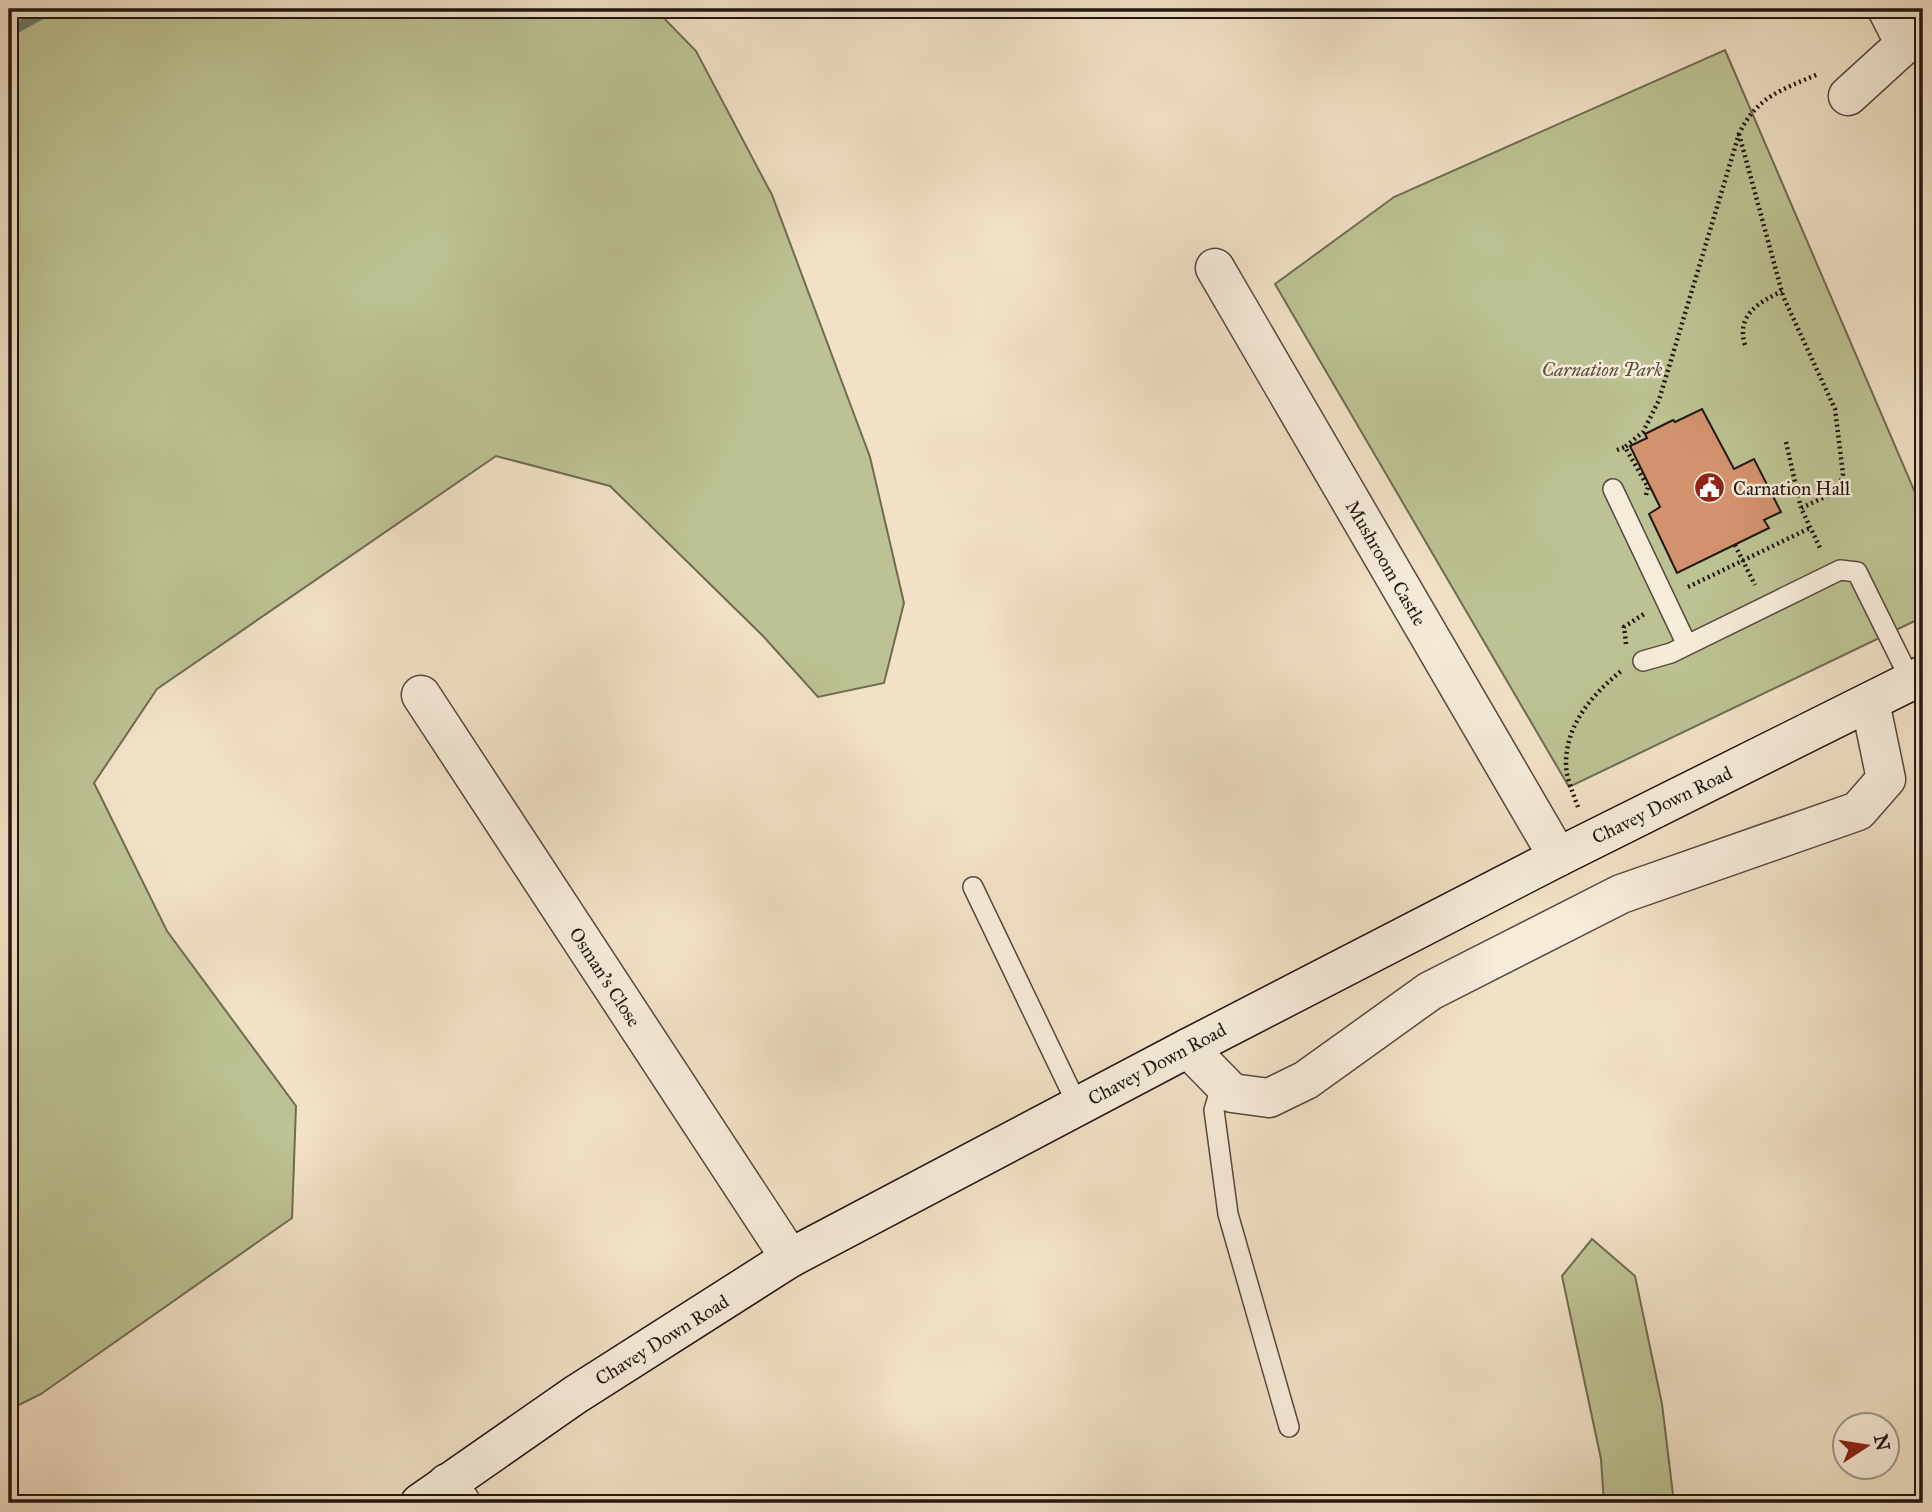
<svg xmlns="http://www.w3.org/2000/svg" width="1932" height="1512" font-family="'IM FELL Great Primer',serif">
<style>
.green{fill:#bcc293;stroke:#6f6c52;stroke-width:2}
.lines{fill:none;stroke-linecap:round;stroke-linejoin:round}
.stream{stroke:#6b7b72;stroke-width:10}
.building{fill:#d2926d;stroke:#221611;stroke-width:2}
.service-casing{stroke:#56493e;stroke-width:22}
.minor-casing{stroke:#56493e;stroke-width:41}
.secondary-casing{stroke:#221611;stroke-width:41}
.path{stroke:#221611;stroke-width:4.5;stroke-dasharray:2 3.5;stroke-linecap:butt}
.service{stroke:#f6ecda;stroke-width:19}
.minor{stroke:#f6ecda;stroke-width:38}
.secondary{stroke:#f6ecda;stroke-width:38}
.labels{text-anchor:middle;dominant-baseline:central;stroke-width:5;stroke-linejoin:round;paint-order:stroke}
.park-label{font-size:19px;font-style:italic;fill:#58523e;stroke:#f6ecda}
.poi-label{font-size:19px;fill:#221611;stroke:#f6ecda;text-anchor:start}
.street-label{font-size:19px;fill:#221611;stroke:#f6ecda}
</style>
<rect width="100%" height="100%" fill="#f1e1c6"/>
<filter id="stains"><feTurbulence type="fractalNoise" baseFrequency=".00286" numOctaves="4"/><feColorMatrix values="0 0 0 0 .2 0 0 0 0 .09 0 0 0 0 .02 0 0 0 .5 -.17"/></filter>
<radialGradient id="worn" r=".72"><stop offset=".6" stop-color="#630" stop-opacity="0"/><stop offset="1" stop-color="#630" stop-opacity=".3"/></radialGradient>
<!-- green -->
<path class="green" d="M9,9H655L696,51L772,195L870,457L904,603L884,683L818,697L763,636L610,486L496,456L157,689L94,783L167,931L296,1106L292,1218L41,1394L9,1410Z
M1725,50L1923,511V617L1569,787L1275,284L1394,197Z
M1592,1239L1635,1276L1662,1404L1674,1503H1604L1601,1459L1562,1276Z"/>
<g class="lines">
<!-- stream -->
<path class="stream" d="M9,32L51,9"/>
</g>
<!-- building -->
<path class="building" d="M1702,409L1734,469L1754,459L1781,512L1764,520L1769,528L1677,573L1649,514L1660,507L1630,446L1647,438L1645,434L1673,420L1675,422Z"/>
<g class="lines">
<defs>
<path id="service" d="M1613,489L1687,645
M1643,661L1671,653L1840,570L1857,572L1911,681
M973,887L1078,1106
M1222,1084L1214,1110L1228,1214L1289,1427"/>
<path id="minor" d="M1887,9L1905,44L1923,34
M1848,96L1905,44
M1215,268L1558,857
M421,695L790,1258
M1188,1048L1232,1093L1269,1098L1306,1080L1430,991L1621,894L1858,811L1886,779L1870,702
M447,1483L461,1503"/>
<path id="secondary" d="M420,1503L575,1395L790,1258L1188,1048L1558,857L1923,675"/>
</defs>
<!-- service casing -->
<use href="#service" class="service-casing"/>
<!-- minor casing -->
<use href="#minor" class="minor-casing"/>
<!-- secondary casing -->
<use href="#secondary" class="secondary-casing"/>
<!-- path -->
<path class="path" d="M1739,134L1783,296L1835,409L1843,474L1839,486L1829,495L1801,508L1821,550
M1745,345C1736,315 1758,303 1782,291
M1786,442L1801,508
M1617,450L1625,447
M1646,495L1648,487L1625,447L1643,432L1659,400L1739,134C1757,96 1782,90 1818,74
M1735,545L1755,585
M1688,587L1810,528
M1626,644L1624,627L1644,614
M1578,807C1573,793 1566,778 1566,764C1566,724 1592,695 1621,671"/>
<!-- service -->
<use href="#service" class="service"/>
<!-- minor -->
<use href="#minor" class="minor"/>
<!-- secondary -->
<use href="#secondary" class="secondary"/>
</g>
<!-- icons -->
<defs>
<symbol id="civic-disc" viewBox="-11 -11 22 22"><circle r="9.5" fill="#8f2418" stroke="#f6ecda"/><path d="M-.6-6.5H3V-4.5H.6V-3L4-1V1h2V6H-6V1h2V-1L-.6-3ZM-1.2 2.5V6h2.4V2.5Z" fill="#fff"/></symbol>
</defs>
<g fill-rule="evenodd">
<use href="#civic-disc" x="1692" y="470" width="35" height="35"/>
</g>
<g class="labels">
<!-- park labels -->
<g class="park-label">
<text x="1602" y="369">Carnation Park</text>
</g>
<!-- poi labels -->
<g class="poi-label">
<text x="1733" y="488">Carnation Hall</text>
</g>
<!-- street labels -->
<g class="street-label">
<text transform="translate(1386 563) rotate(60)">Mushroom Castle</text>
<text transform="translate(1662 805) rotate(-26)">Chavey Down Road</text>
<text transform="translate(605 977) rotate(57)">Osman's Close</text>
<text transform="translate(1157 1064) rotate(-28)">Chavey Down Road</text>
<text transform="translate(662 1340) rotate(-32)">Chavey Down Road</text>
</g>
</g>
<!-- margin -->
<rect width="1932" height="1512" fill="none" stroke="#f1e1c6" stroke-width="35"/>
<rect x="10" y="10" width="1911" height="1491" fill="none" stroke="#221611" stroke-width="3.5"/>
<rect x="18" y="18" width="1897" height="1477" fill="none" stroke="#221611" stroke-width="2"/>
<!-- north arrow -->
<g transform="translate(1866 1446) rotate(78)"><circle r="33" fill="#f6ecda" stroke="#a1968a" stroke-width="2"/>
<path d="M0-5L12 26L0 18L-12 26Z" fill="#8f2418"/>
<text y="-10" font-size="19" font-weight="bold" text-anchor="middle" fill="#221611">N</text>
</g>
<rect width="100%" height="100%" filter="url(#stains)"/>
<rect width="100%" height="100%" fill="url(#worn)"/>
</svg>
